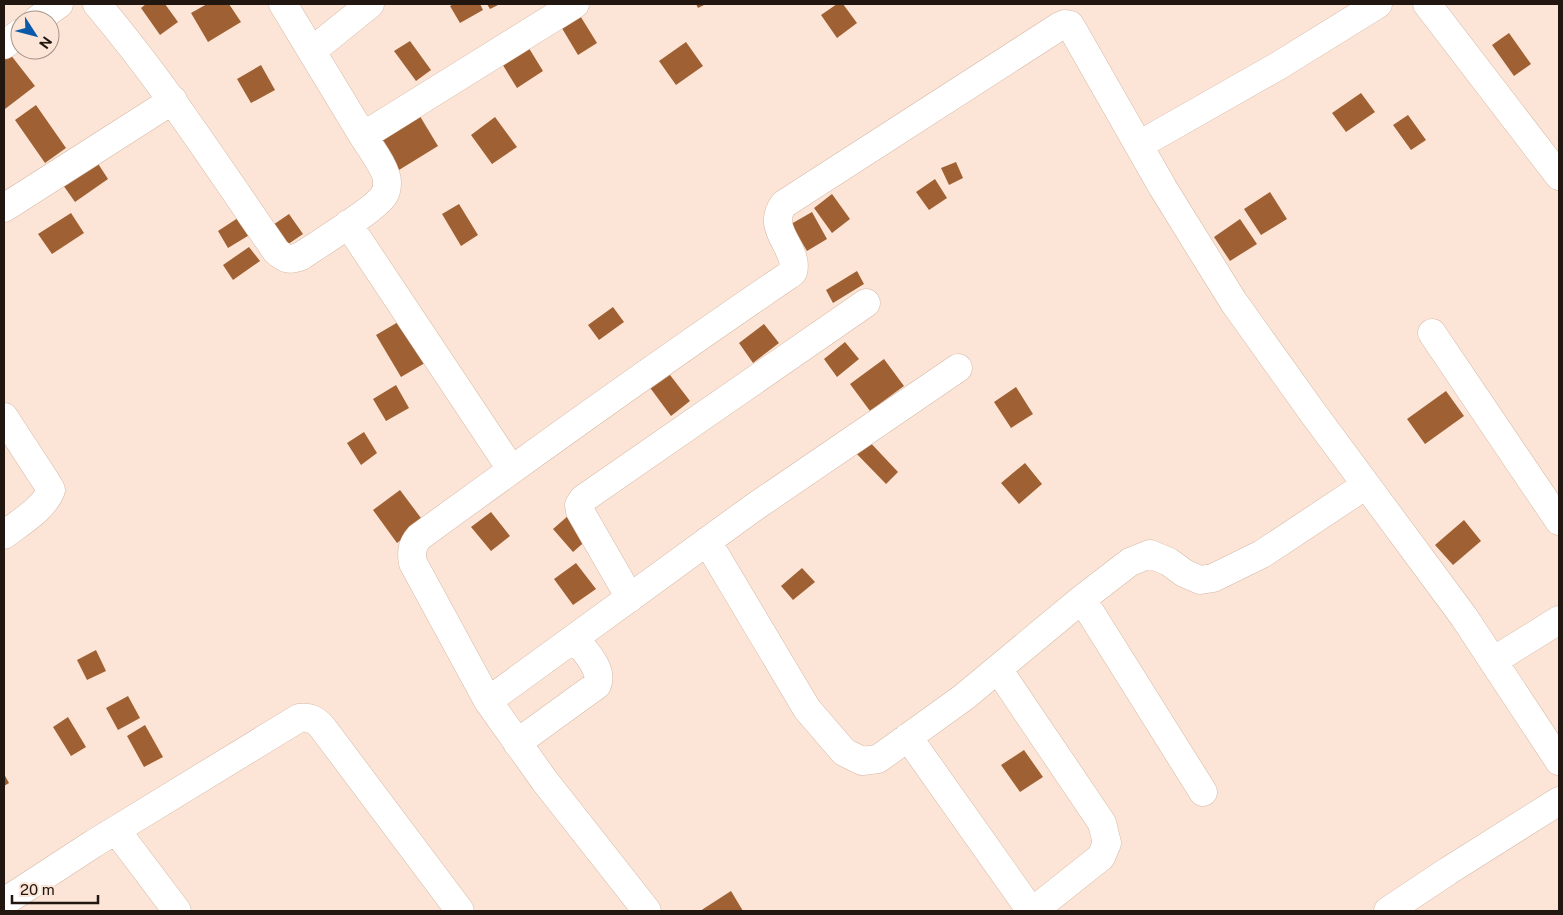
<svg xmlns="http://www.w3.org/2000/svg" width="1563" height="915" font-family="'Public Sans',sans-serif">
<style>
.building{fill:#9f6133}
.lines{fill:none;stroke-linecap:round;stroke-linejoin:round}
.minor-casing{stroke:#d5b9a7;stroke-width:29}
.minor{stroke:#fff;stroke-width:28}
</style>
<rect width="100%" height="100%" fill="#fce5d6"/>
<!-- building -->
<path class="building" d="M146,4H165L178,22L160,35L141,8Z
M207,4H229L241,22L208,42L191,13Z
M454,4H480L483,10L460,23L450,6Z
M487,4H500L490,9Z
M696,4H706L698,8Z
M837,4H843L857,23L837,38L821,15Z
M579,14L597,43L578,55L560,25Z
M1509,33L1531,64L1514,76L1492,45Z
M410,41L431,70L416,81L394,51Z
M686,42L703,66L676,85L659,61Z
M527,45L543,71L517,88L501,62Z
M10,54L35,86L5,109L4,59Z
M261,65L275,90L251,103L237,79Z
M1361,93L1375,112L1346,132L1332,113Z
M36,105L66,148L45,163L15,120Z
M415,108L438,146L399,170L376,131Z
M1408,115L1426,140L1411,150L1393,125Z
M495,117L517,147L492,164L471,135Z
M97,162L108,179L75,202L63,185Z
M956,162L963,178L949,185L941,168Z
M935,179L947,198L929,210L916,192Z
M1270,192L1287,219L1261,235L1244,209Z
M832,194L850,219L832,233L814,208Z
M459,204L478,235L461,246L442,214Z
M812,212L827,239L807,251L791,224Z
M71,213L84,233L52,254L38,234Z
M244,214L256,231L228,248L218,231Z
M289,214L303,234L284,247L270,227Z
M1240,219L1257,244L1230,261L1214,237Z
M249,247L260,261L233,280L223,265Z
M857,271L864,284L833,303L826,290Z
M613,307L624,322L599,340L588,325Z
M405,318L430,360L401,377L376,335Z
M764,324L779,343L753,363L739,343Z
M845,342L859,359L837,377L824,359Z
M884,359L904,386L870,411L850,384Z
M667,371L690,401L671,416L648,385Z
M396,385L409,408L386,421L373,399Z
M1016,387L1033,414L1011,428L994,402Z
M1446,391L1464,416L1425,444L1407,419Z
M364,432L377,453L361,465L347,443Z
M866,438L898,472L886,484L853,450Z
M1025,463L1042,484L1019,504L1001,483Z
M400,490L424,522L397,543L373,510Z
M491,512L510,536L491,551L471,527Z
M569,515L589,538L573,552L553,529Z
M1464,520L1481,541L1453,565L1435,545Z
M576,563L596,589L573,605L554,579Z
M802,568L815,582L793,600L781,586Z
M96,650L106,671L87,680L77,660Z
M128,696L140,718L118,730L106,708Z
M68,717L86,747L71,756L53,727Z
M145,725L163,757L144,767L127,736Z
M1024,750L1043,777L1020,792L1001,765Z
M4,774L9,783L4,786Z
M731,891L743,911H700Z"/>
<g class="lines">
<defs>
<path id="minor" d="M97,4C163,82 218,167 276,251C285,259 289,261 301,256C316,246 378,207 384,195C386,192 387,186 387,183C388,171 370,147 363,136L575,4
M283,4L363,136
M1427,4L1559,176
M37,20L59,4
M4,45L20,33
M312,51L370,4
M1139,145L1278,66L1378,4
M4,208L173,100
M348,224L511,469
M1432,333L1559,521
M4,417L47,483L51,490C44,509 19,523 4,535
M707,541L807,709L844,752L862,761L878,759L964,697L1082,599L1130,562L1150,554L1169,562L1184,573L1200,580L1213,578L1262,554L1366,485
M630,598L580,511L579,505L583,499L866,303
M1082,599L1203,792
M1493,661L1559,620
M998,669L1102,823L1107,843L1101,857L1033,911
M488,701L753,508L958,368
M908,737L1031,911
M517,743L597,685C604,669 584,651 575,638
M116,830L177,911
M4,902L93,844L299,718C310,717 315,719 322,727L460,911
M647,911L544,780L488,701L413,563C411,552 412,545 419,537C541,448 664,360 789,275L793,272C800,249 764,229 784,204L1060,26L1065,24L1070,25L1073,30L1163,188L1233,301L1313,413L1464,617L1559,761
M1388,911L1448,871L1559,801"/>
</defs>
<!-- minor casing -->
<use href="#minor" class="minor-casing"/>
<!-- minor -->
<use href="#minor" class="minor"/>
</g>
<!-- border -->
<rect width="1563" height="915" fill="none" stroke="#211710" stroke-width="10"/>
<!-- north arrow -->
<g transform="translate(35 35) rotate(126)"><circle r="24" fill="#fce5d6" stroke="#a49387"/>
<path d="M0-4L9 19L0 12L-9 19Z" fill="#0b5aa9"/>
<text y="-8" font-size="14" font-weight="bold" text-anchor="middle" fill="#211710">N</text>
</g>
<!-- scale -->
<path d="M12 895v8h86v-8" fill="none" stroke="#211710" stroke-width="2.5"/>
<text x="20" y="895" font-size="15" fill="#211710" stroke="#fce5d6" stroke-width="4" paint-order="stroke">20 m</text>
</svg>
